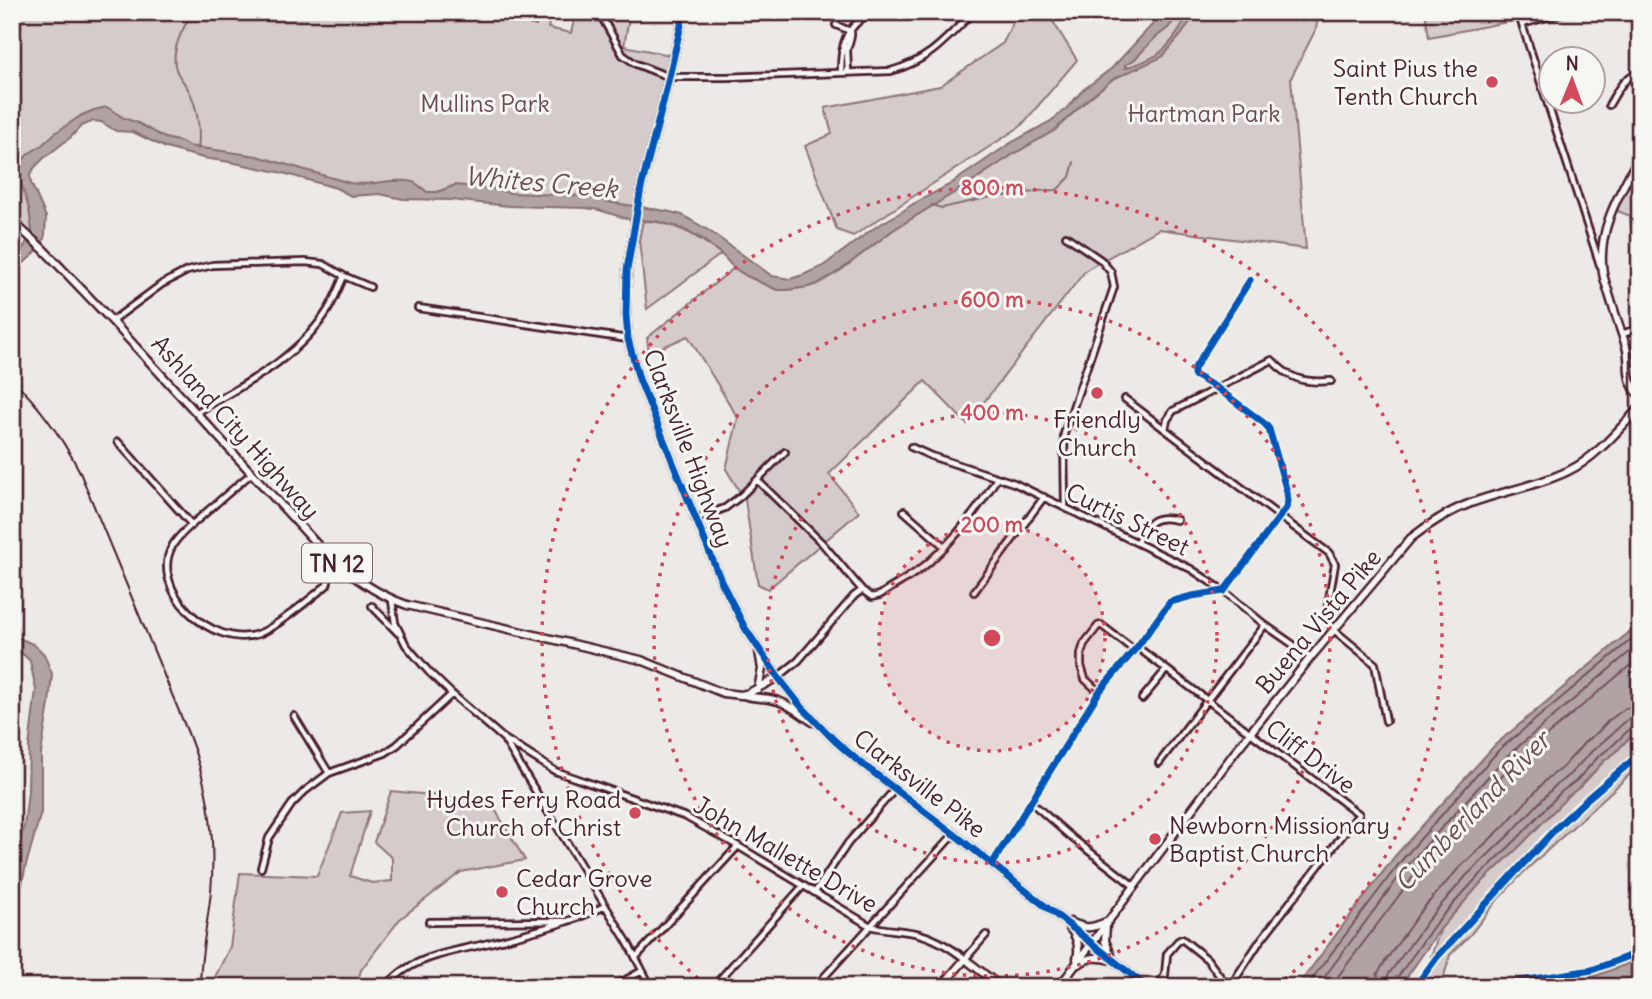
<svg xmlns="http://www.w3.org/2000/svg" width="1652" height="999" font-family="Delius,sans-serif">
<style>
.green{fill:#d4cbca;stroke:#8f757a;stroke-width:2}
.water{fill:#b1a2a3;stroke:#886e73;stroke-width:2}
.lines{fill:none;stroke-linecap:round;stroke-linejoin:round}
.shore{stroke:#73535b;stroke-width:2}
.stream{stroke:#886e73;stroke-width:2}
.minor-casing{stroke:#4a1f2b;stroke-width:10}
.major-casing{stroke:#4a1f2b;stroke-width:11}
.minor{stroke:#f6f6f2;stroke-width:4.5}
.major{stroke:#f6f6f2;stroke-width:6}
.rail{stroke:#4a1f2b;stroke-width:2}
.cycleway-casing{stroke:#f6f6f2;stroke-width:11}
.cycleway{stroke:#0057b8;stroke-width:7}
.ring{fill:none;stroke:#d1495b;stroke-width:3.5;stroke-dasharray:3.5 7}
.poi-dot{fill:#d1495b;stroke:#f6f6f2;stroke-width:2.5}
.labels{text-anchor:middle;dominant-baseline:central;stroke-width:6;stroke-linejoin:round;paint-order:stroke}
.shield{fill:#f6f6f2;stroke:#7e6067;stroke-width:2}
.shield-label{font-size:23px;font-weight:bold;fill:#4a1f2b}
.poi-label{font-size:24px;fill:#4a1f2b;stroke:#f6f6f2;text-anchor:end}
.park-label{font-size:24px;fill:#6c4a53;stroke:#f6f6f2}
.street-label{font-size:24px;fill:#4a1f2b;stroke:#f6f6f2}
.water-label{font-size:26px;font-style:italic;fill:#6e4d55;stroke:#f6f6f2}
.centre{fill:#d1495b;stroke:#f6f6f2;stroke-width:3.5}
.ring-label{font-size:21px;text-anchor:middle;font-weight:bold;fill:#d1495b;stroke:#f6f6f2;stroke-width:6;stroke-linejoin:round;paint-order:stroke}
</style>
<rect width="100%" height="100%" fill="#ece9e6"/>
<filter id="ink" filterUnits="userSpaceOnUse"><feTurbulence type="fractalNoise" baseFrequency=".0143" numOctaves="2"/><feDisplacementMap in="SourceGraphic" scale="14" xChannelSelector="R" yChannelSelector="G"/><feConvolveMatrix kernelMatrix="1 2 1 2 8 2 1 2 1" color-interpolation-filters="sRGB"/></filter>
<g filter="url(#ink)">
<!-- green -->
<path class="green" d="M12,12H517L529,24L536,26L540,12H552L548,28L571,33L576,12H630L624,46L670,55L636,210L351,187L192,149L161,139L123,121L85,118L21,179L35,219L32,234L12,217Z
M1018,12H1047L1077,60L1021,126L853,236L837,230L805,146L832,134L825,108L940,86L1003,43Z
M1181,12H1319L1316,29L1291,78L1306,249L1159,229L1086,270L967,424L925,381L829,474L859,512L768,589L758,584L745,500L726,469L738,418L688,336L649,353L647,338L734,268L747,276L777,290H787L808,287L817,284L841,270L893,230L970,183L1012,155L1055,130Z
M1425,12H1516L1518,20L1429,37Z
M1640,155V226L1631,227L1630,216L1613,209Z
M643,221C673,221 698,236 721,254L647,309L639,240Z
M1640,729V765L1524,872L1499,898L1470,935L1450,955L1441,987H1420L1441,928L1479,885L1521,845L1567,797L1581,786L1604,761L1616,752L1626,741Z
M391,791L490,801L525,860L461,872L400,919L361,970L356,987H210L230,947L240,873L317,876L342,813L370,811L350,876L372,883L392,881V858L374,842Z
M1640,955V987H1504L1586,974Z"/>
<!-- water -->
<path class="water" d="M1164,12H1181L1168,28L1155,38L1134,60L1125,65V68C1135,65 1148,60 1157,55C1169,46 1185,27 1186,12H1194L1190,22L1182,34L1162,57L1113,79L1088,99L1055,130L1012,155L970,183L893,230L841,270L817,284L808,287L787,290H777L747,276L734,268L721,254L701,238L678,227L656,221L631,220L599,210L586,208L509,206L451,200L403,199L380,194L351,196L336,188L283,173L230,162L203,158L166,148L133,132L116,131L101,122L94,121L81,126L71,137L44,158L35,167L30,175L31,183L46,217L45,234L43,242L33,255L12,273V256L24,247L32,231L29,209L19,177L23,160L28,154L42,145L55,133L82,115L94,110L107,107L124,118L138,123L165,138L182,142L188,146L257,156L350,183C371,187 393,177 413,182C418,184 423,189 427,192H437L455,185L494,189L511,193L584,196L614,203L666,211L682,215L708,230L772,276L790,279L803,275L823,266L874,228L903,211L913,204L949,185L1009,144L1051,121L1066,109L1083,90L1112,68Z
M1640,623V729L1626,741L1616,752L1604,761L1581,786L1567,797L1521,845L1479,885L1441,928L1400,987H1297L1395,856L1495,745Z
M12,635L33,644L39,649L44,654L52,674L49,704L41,753V812L26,865L12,931V865L24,827L28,791L29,747L36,690L30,661L24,655L18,652H12Z
M1640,959V975L1609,987H1579L1581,984L1580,983H1559L1585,980Z"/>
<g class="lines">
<!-- shore -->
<path class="shore" d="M1306,987L1401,861L1499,750L1640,632
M1317,987L1407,866L1506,757L1640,643
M1330,987L1416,873L1513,764L1640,657
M1375,987L1378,973L1386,960L1420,912L1459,868L1503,827L1548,778L1563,767L1585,742L1598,732L1608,721L1626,708L1640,705
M1386,987L1388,975L1428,920L1467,875L1510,834L1555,786L1570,774L1593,750L1605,740L1628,719L1640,716
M1394,987L1395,981L1402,971L1435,924L1474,881L1516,840L1561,792L1576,781L1599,756L1611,747L1633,726L1640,725"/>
<!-- stream -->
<path class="stream" d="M192,12C184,27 172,47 175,65C176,75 183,80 188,89C197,105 201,130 198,149
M931,205L942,208L995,196H1012L1038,191L1057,190L1070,177L1074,162"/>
<defs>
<path id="minor" d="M599,12L623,55L636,64L669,77H727L891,71C930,60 945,40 973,12
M1518,12L1600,265
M1522,24L1565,12
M836,25L850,31
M841,72C841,43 845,28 871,12
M848,72L847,50L851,36V32
M1609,105C1618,90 1622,78 1640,72
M418,308L628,339
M112,321L162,284L187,271L213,265L305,262L323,264L344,276L370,287
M1622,334L1640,328
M1125,399L1279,516L1329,553L1335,564L1326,616L1334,630L1375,664L1386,721
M197,412C245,384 297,359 328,310C334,300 339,287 344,276
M1165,429L1167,420L1173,411L1272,360C1290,380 1305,383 1331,381
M118,442L192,525
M911,447L931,456L1014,483L1191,569L1224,591L1265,625L1311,657
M252,473C235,487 219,501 203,515C193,524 179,534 173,545C147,588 212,650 258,634C276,628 311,598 327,585C333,568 314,568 324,552
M757,480L822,543L862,590
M1065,507L1064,434L1114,287L1111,272L1101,260L1066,236
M904,511L945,547
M695,519L725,508L741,496L785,452
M1137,542C1146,523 1154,514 1177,520
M974,592L1044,497
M392,600L395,623L406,645L429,672L452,694L503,738L555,771L686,817L738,846L870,926C885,930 900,930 915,933C934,937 950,947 965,959L986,935
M372,606L398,633
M1137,647L1277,753L1359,814L1260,941L1230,987
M778,677L798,661L854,596L862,590L872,597L880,595C896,584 915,575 929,562C956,538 979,508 997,478
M1099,692L1085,679L1081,666V654L1084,644L1098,626L1101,625L1134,650
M1142,699L1166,670
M294,716L329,773
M505,741L628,943L651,987
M1159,763L1265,625
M1031,802L1071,837L1134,886
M992,864L1099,692L1137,647L1170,602L1192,596L1224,591L1286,508L1288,501L1287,492L1269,429L1265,424L1217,388L1194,375V369L1250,280
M261,868L269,838L292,804L305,791L329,773L385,753L397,745L452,694
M815,892L848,843L895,789
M429,922L565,921
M636,957L738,846
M385,987C392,980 398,974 406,969C429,954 466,949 493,942C531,932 570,923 605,906
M613,987L642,971
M713,987L803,886
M815,987L954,834
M1157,987L1165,975L1167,954L1178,941L1182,939L1207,959L1228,987
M1493,987L1508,983L1592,970L1640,952"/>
<path id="major" d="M684,12L663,103L641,188L627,270L626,315L628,339L639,379L722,583L745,628L778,677L800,705L835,741L857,760L954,834L1147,987
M1640,155C1621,191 1596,230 1603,273C1604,280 1607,287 1609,294C1614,311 1620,328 1626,346C1632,367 1623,377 1640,396
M12,221L43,249L112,321L324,552C349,574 375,594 407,605L641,660L723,693L741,695L749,693L778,677
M758,689L762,669L759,651
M743,695C755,699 766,697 778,701C791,705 801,715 813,722
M1070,922C1086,929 1090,929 1106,922
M1106,926L1105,941L1111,955
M1069,927C1077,936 1080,947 1077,959
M1079,964C1089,956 1099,957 1112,960
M941,987L965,959L1001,987
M1059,987L1238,748L1311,657L1411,538C1430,523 1449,511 1471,503C1503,491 1538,486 1568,471C1595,459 1620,428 1640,407"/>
</defs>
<!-- minor casing -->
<use href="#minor" class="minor-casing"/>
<!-- major casing -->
<use href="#major" class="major-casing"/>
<!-- minor -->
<use href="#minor" class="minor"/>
<!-- major -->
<use href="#major" class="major"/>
<!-- rail -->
<path class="rail" d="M12,379C40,406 61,436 79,470L188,733C208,783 216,837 211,891C208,923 200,954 200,987"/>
<defs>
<path id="cycleway" d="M684,12L663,103L641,188L627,270L626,315L628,339L639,379L722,583L745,628L778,677L800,705L835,741L857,760L954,834L1147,987
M992,864L1099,692L1137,647L1170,602L1192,596L1224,591L1286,508L1288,501L1287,492L1269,429L1265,424L1217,388L1194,375V369L1250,280
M1415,987L1437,957L1558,826L1588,798L1640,754
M1493,987L1508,983L1592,970L1640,952"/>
</defs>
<!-- cycleway casing -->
<use href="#cycleway" class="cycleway-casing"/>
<!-- cycleway -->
<use href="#cycleway" class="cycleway"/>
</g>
</g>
<!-- distance rings -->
<circle cx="992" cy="638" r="113" fill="#d1495b" fill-opacity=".12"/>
<g class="ring">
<circle cx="992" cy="638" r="113"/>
<circle cx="992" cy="638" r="225"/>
<circle cx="992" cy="638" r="338"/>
<path d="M706 985A450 450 0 1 1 1278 985"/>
</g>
<!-- markers -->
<g class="poi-dot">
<circle cx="1492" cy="82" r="7"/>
<circle cx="1097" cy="393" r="7"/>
<circle cx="635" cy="813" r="7"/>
<circle cx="1155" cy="839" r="7"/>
<circle cx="502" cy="892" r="7"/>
</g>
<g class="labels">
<!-- shield labels -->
<rect class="shield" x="302" y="543.5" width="70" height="39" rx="5"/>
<g class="shield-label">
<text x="337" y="563">TN 12</text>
</g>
<!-- poi labels -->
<g class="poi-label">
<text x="1478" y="68">Saint Pius the<tspan x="1478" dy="28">Tenth Church</tspan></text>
<text x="1097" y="419" text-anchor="middle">Friendly<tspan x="1097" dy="28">Church</tspan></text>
<text x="621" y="799">Hydes Ferry Road<tspan x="621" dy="28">Church of Christ</tspan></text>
<text x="1169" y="825" text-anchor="start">Newborn Missionary<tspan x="1169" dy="28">Baptist Church</tspan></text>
<text x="516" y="878" text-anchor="start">Cedar Grove<tspan x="516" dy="28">Church</tspan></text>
</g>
<!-- park labels -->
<g class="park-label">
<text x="485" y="103">Mullins Park</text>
<text x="1204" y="113">Hartman Park</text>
</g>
<!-- street labels -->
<g class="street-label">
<text transform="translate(236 427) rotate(48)">Ashland City Highway</text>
<text transform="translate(689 448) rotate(69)">Clarksville Highway</text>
<text transform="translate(1128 519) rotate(26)">Curtis Street</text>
<text transform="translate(1318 621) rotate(-50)">Buena Vista Pike</text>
<text transform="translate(1311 756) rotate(37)">Cliff Drive</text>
<text transform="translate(920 783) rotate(38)">Clarksville Pike</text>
<text transform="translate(786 854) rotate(30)">John Mallette Drive</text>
</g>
<!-- water labels -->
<g class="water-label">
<text transform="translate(541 182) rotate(5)">Whites Creek</text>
<text transform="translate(1472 811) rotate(-46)">Cumberland River</text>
</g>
</g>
<circle cx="992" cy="638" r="10" class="centre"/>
<g class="ring-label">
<text x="992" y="195">800 m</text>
<text x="992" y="307">600 m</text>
<text x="992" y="420">400 m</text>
<text x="992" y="532">200 m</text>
</g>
<!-- margin -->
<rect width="1652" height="999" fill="none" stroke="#f6f6f2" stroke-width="42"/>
<rect x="21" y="21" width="1610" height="957" fill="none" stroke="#4a1f2b" stroke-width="2.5" filter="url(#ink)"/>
<!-- north arrow -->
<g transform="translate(1572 80) rotate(1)"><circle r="33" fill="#f6f6f2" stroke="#b1a0a2" stroke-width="2"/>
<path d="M0-5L12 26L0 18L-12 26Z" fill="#d1495b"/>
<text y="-10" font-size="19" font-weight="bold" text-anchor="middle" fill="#4a1f2b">N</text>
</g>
</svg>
